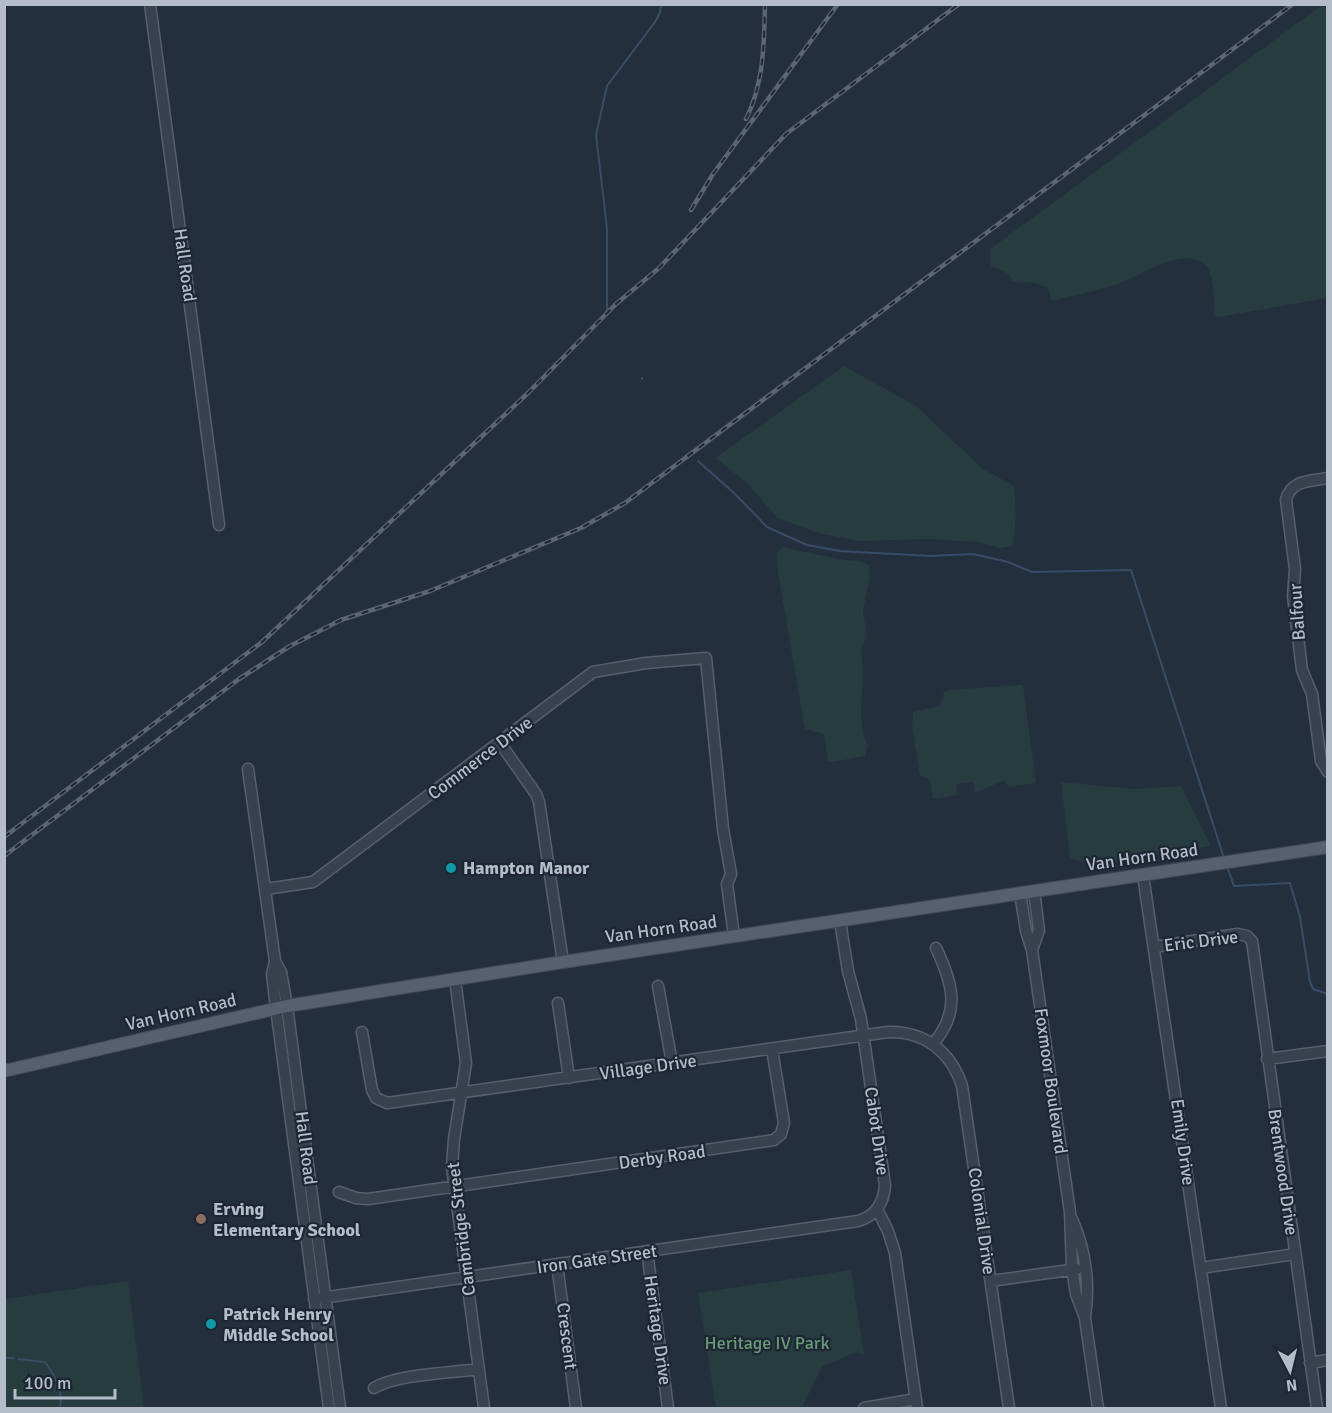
<svg xmlns="http://www.w3.org/2000/svg" width="1332" height="1413" font-family="Signika,sans-serif">
<style>
.green{fill:#263c3f}
.lines{fill:none;stroke-linecap:round;stroke-linejoin:round}
.stream{stroke:#394c67;stroke-width:2}
.minor-casing{stroke:#565f6c;stroke-width:13}
.major-casing{stroke:#414a57;stroke-width:14}
.minor{stroke:#38414e;stroke-width:10}
.major{stroke:#56606e;stroke-width:12}
.rail-casing{stroke:#5a6575;stroke-width:4.5}
.rail{stroke:#1d2633;stroke-width:2;stroke-dasharray:7;stroke-linecap:butt}
.culture-dot{fill:#0f9aa8;stroke:#1d2633;stroke-width:2}
.education-dot{fill:#8d6e63;stroke:#1d2633;stroke-width:2}
.labels{text-anchor:middle;dominant-baseline:central;stroke-width:4.5;stroke-linejoin:round;paint-order:stroke}
.street-label{font-size:18px;fill:#b4bcc9;stroke:#1d2633}
.poi-label{font-size:18px;font-weight:bold;fill:#b4bcc9;stroke:#1d2633;text-anchor:start}
.park-label{font-size:18px;fill:#6b9a76;stroke:#1d2633}
</style>
<rect width="100%" height="100%" fill="#242f3e"/>
<!-- green -->
<path class="green" d="M1322,5H1328L1327,298L1219,317L1215,315C1214,304 1214,274 1206,266C1184,243 1138,278 1115,285C1095,291 1073,296 1052,301L1048,288L1036,283L1013,281L1007,273L991,266L990,249Z
M844,366L916,406L983,469L1014,486L1016,517L1013,546L1001,548L978,542L929,539L860,541L818,533L778,518L744,480L715,458Z
M783,547L843,560L859,561L869,565L870,575L863,611L867,637L861,647L863,672L861,714L863,734L868,746L865,756L833,762L828,761L824,734L805,729L778,572L776,553Z
M1023,685L1036,783L1008,787L1006,781C994,782 987,790 975,792L974,782L956,784L957,795L933,799L930,780L920,775L912,726L913,712L940,706L944,692L947,690Z
M1061,782L1134,789L1181,786L1211,846L1093,864L1070,859Z
M851,1270L864,1355L856,1352L822,1367L803,1405V1408H716L698,1293Z
M128,1281L144,1408H5V1299Z"/>
<g class="lines">
<!-- stream -->
<path class="stream" d="M607,310V228L596,135L607,86L655,22L660,13L661,4
M642,378V379
M698,461L734,493L767,527L807,545L840,551L930,556L973,554L1008,562L1032,572L1131,570L1224,858
M1228,869L1234,886L1290,883L1300,917L1310,982L1313,989L1328,994
M4,1358H14
M18,1359L45,1362C56,1377 63,1390 60,1408"/>
<defs>
<path id="minor" d="M150,4L219,525
M1328,478C1310,481 1291,480 1286,500L1295,569L1293,596L1302,670L1312,694L1321,761L1328,772
M500,743L536,794L539,802L563,962
M248,769L275,961L272,974L276,1008L329,1408
M1143,875L1221,1408
M266,889L313,882L593,672L646,663L706,658L723,829L731,874L727,884L734,936
M1020,893L1026,931L1032,950L1070,1212L1072,1269L1076,1294L1085,1318L1098,1408
M1154,947L1238,934L1247,936L1252,941L1317,1408
M1032,950L1039,930L1034,891
M275,961L281,972L287,1006L340,1408
M455,979L466,1063L454,1139L452,1167L484,1408
M658,986L672,1063
M558,1003L569,1078
M362,1032L372,1090L376,1098L387,1103L888,1032C925,1031 951,1052 962,1086L1009,1408
M933,1044C961,1011 953,984 936,948
M1267,1059L1328,1051
M339,1192L356,1198L368,1199L774,1140L781,1134L784,1123L772,1049
M877,1209L888,1231L895,1253L917,1408
M1072,1219C1086,1251 1090,1283 1085,1317
M647,1251L668,1408
M557,1264L576,1408
M1201,1268L1295,1254
M991,1281L1077,1269
M314,1299L858,1221C876,1216 884,1202 885,1185L861,1019L848,971L840,921
M1310,1363L1328,1360
M374,1388C397,1374 450,1373 479,1369
M864,1408L916,1399"/>
<path id="major" d="M4,1071L287,1006L563,962L1328,847"/>
</defs>
<!-- minor casing -->
<use href="#minor" class="minor-casing"/>
<!-- major casing -->
<use href="#major" class="major-casing"/>
<!-- minor -->
<use href="#minor" class="minor"/>
<!-- major -->
<use href="#major" class="major"/>
<defs>
<path id="rail" d="M746,119C764,83 764,44 765,4
M691,210L713,174L838,4
M4,837L262,642L528,393L616,304L659,268L786,134L959,4
M4,856L239,679L290,646L341,620L430,591L581,528L625,503L1293,4"/>
</defs>
<!-- rail casing -->
<use href="#rail" class="rail-casing"/>
<!-- rail -->
<use href="#rail" class="rail"/>
</g>
<!-- markers -->
<g class="culture-dot">
<circle cx="451" cy="868" r="6"/>
<circle cx="211" cy="1324" r="6"/>
</g>
<circle class="education-dot" cx="201" cy="1219" r="6"/>
<g class="labels">
<!-- street labels -->
<g class="street-label">
<text transform="translate(185 265) rotate(82)">Hall Road</text>
<text transform="translate(1297 612) rotate(-94)">Balfour</text>
<text transform="translate(480 758) rotate(-37)">Commerce Drive</text>
<text transform="translate(1142 857) rotate(-8)">Van Horn Road</text>
<text transform="translate(661 929) rotate(-8)">Van Horn Road</text>
<text transform="translate(1201 941) rotate(-7)">Eric Drive</text>
<text transform="translate(181 1012) rotate(-13)">Van Horn Road</text>
<text transform="translate(648 1067) rotate(-8)">Village Drive</text>
<text transform="translate(1051 1081) rotate(82)">Foxmoor Boulevard</text>
<text transform="translate(877 1131) rotate(82)">Cabot Drive</text>
<text transform="translate(1183 1142) rotate(82)">Emily Drive</text>
<text transform="translate(306 1148) rotate(83)">Hall Road</text>
<text transform="translate(662 1157) rotate(-8)">Derby Road</text>
<text transform="translate(1283 1172) rotate(82)">Brentwood Drive</text>
<text transform="translate(982 1221) rotate(82)">Colonial Drive</text>
<text transform="translate(461 1229) rotate(-97)">Cambridge Street</text>
<text transform="translate(597 1259) rotate(-8)">Iron Gate Street</text>
<text transform="translate(658 1330) rotate(82)">Heritage Drive</text>
<text transform="translate(567 1336) rotate(83)">Crescent</text>
</g>
<!-- poi labels -->
<g class="poi-label">
<text x="463" y="868">Hampton Manor</text>
<text x="213" y="1209">Erving<tspan x="213" dy="21">Elementary School</tspan></text>
<text x="223" y="1314">Patrick Henry<tspan x="223" dy="21">Middle School</tspan></text>
</g>
<!-- park labels -->
<g class="park-label">
<text x="767" y="1343">Heritage IV Park</text>
</g>
</g>
<!-- border -->
<rect width="1332" height="1413" fill="none" stroke="#b4bcc9" stroke-width="12"/>
<!-- north arrow -->
<g transform="translate(1290 1371) rotate(173)" stroke="#1d2633" stroke-width="4.5" paint-order="stroke">
<path d="M0-4.5L10 22L0 15L-10 22Z" fill="#b4bcc9"/>
<text y="-9" font-size="16" font-weight="bold" text-anchor="middle" fill="#b4bcc9">N</text>
</g>
<!-- scale -->
<path d="M15 1389v9h100v-9" fill="none" stroke="#b4bcc9" stroke-width="3"/>
<text x="24" y="1389" font-size="18" fill="#b4bcc9" stroke="#1d2633" stroke-width="4.5" paint-order="stroke">100 m</text>
</svg>
